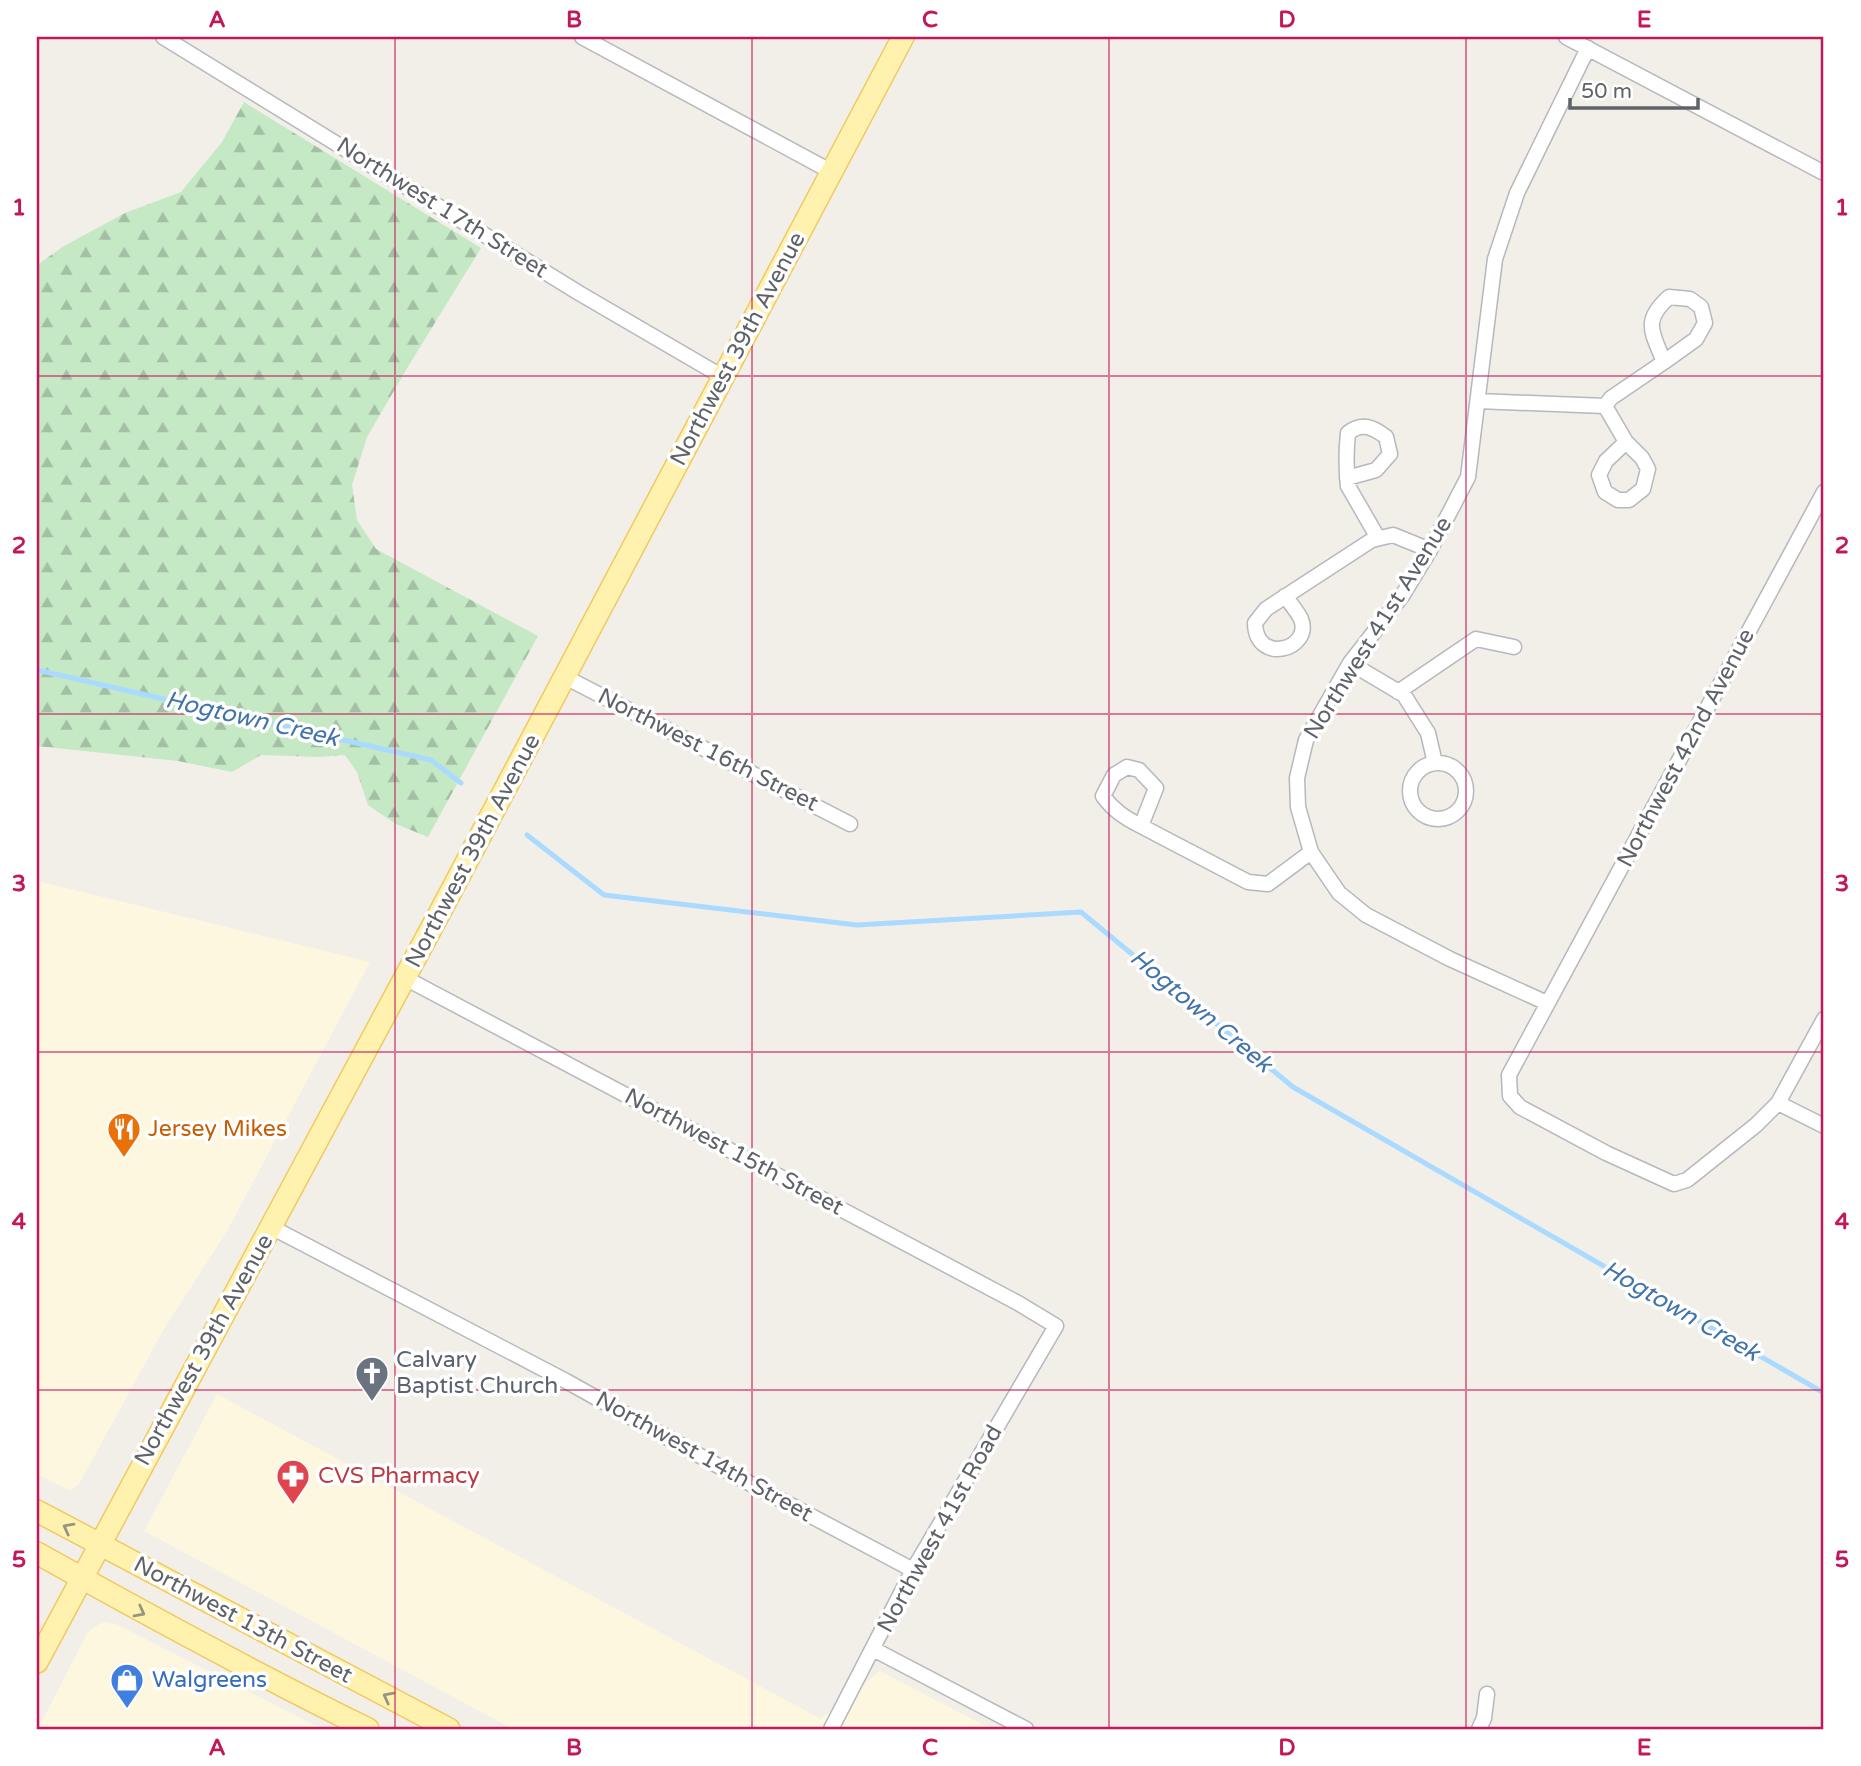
<svg xmlns="http://www.w3.org/2000/svg" width="1861" height="1766" font-family="'Varela Round',sans-serif">
<style>
.commercial{fill:#fef7e0}
.forest{fill:url(#forest-firs)}
.lines{fill:none;stroke-linecap:round;stroke-linejoin:round}
.stream{stroke:#aadaff;stroke-width:5}
.minor-casing{stroke:#b5b8bc;stroke-width:17}
.primary-casing{stroke:#f2c960;stroke-width:24}
.minor{stroke:#fff;stroke-width:14}
.primary{stroke:#fff2af;stroke-width:21}
.oneway{stroke:#979581}
.grid{fill:none;stroke:#c2185b;stroke-width:2;stroke-opacity:0.55}
.labels{text-anchor:middle;dominant-baseline:central;stroke-width:7;stroke-linejoin:round;paint-order:stroke}
.street-label{font-size:23px;fill:#5f6368;stroke:#fff}
.food-label{font-size:23px;fill:#c56008;stroke:#fff;text-anchor:start}
.worship-label{font-size:23px;fill:#5b616d;stroke:#fff;text-anchor:start}
.health-label{font-size:23px;fill:#be3a42;stroke:#fff;text-anchor:start}
.shop-label{font-size:23px;fill:#366cbe;stroke:#fff;text-anchor:start}
.water-label{font-size:24px;font-style:italic;fill:#4174aa;stroke:#fff}
.neatline{fill:none;stroke:#c2185b;stroke-width:2.5}
.grid-label{font-size:23px;text-anchor:middle;font-weight:bold;fill:#c2185b}
</style>
<defs>
<pattern id="forest-firs" width="22" height="20" patternUnits="userSpaceOnUse" patternTransform="scale(1.75)"><rect width="22" height="20" fill="#c5e8c5"/><path d="M5 1l3.5 6h-7zM16 11l3.5 6h-7z" fill="#a3c0a4"/></pattern>
</defs>
<rect width="100%" height="100%" fill="#f1efe8"/>
<!-- commercial -->
<path class="commercial" d="M37,881L370,962L227,1231L164,1329L79,1484L70,1491L37,1474Z
M217,1394L821,1719L880,1671L991,1729H513L144,1531Z
M105,1622L116,1624L322,1729H38L88,1632L99,1624Z"/>
<!-- forest -->
<path class="forest" d="M244,102L481,248L409,365L367,437L352,485L357,520L376,549L538,636L428,837L396,824L368,805L357,772L345,755L319,757L261,755L232,772L178,761L37,746V265L64,246L125,213L181,192L222,142Z"/>
<g class="lines">
<!-- stream -->
<path class="stream" d="M37,670L431,760L461,783
M527,835L604,895L857,925L1081,912L1293,1087L1824,1393"/>
<defs>
<path id="minor" d="M163,37L579,293L723,377
M582,37L832,172
M1566,37L1824,173
M1478,401L1605,406
M1626,442L1642,458L1648,469L1643,489L1629,500H1618L1605,492L1599,475L1606,461L1626,442L1605,406L1611,398L1664,362C1652,332 1642,321 1669,297L1690,299L1701,307L1705,323L1696,339L1664,362
M1347,478L1376,470L1390,454L1386,437C1373,427 1362,422 1348,433C1346,451 1346,468 1348,486L1378,538
M1824,492L1509,1075L1510,1096L1520,1107L1606,1153L1674,1184L1687,1180L1756,1125L1778,1103L1824,1019
M1285,596C1290,603 1297,611 1301,619C1313,649 1256,666 1255,623L1266,609L1372,540L1393,535L1430,550
M1350,663L1404,695L1428,733L1435,763
M565,677L850,824
M1398,692L1476,639L1514,647
M1410 791a28 28 0 1 1 56 0a28 28 0 1 1-56 0Z
M1141,826L1156,788L1139,770L1127,767L1114,775L1103,796C1113,810 1125,818 1141,826L1248,882L1268,884L1311,852
M405,978L1018,1303L1056,1326L913,1570L831,1729
M1547,1003L1450,959L1366,915L1339,893L1311,852L1298,807L1297,778L1306,740L1350,663L1402,596L1430,550L1468,477L1495,259L1517,193L1588,48
M1778,1103L1824,1126
M271,1227L566,1381L747,1482L913,1570
M873,1649L1026,1729
M1479,1729L1484,1718L1487,1694"/>
<path id="primary" d="M37,1511L449,1729
M37,1553C146,1614 256,1674 368,1729
M37,1662L439,914L903,37"/>
</defs>
<!-- minor casing -->
<use href="#minor" class="minor-casing"/>
<!-- primary casing -->
<use href="#primary" class="primary-casing"/>
<!-- minor -->
<use href="#minor" class="minor"/>
<!-- primary -->
<use href="#primary" class="primary"/>
</g>
<!-- one-way arrows -->
<defs><path id="oneway-chevron" d="M-2-3.5L2.5 0L-2 3.5" fill="none" stroke-width="1.6" stroke-linecap="round" stroke-linejoin="round" transform="scale(1.75)"/></defs>
<g class="oneway">
<use href="#oneway-chevron" transform="translate(68 1528) rotate(-152)"/>
<use href="#oneway-chevron" transform="translate(140 1612) rotate(28)"/>
<use href="#oneway-chevron" transform="translate(388 1697) rotate(-152)"/>
</g>
<!-- grid -->
<path class="grid" d="M395,37V1729M752,37V1729M1109,37V1729M1466,37V1729M37,376H1824M37,714H1824M37,1052H1824M37,1390H1824"/>
<!-- icons -->
<defs>
<symbol id="restaurant-pin" viewBox="-11 -11 22 30"><path d="M0 17L-7.5 6A9.5 9.5 0 1 1 7.5 6Z" fill="#e8710a" stroke="#fff"/><path d="M-5-6h1v4h1v-4h1v4h1v-4h1v5L-1.5 .5V6h-2V.5L-5-1ZM5-6V6H3V1.5H1.5Q1.5-4 5-6Z" fill="#fff"/></symbol>
<symbol id="church-pin" viewBox="-11 -11 22 30"><path d="M0 17L-7.5 6A9.5 9.5 0 1 1 7.5 6Z" fill="#6b7280" stroke="#fff"/><path d="M-1.2-6h2.4v3.5h3.3v2.4h-3.3V6h-2.4V-.1h-3.3v-2.4h3.3Z" fill="#fff"/></symbol>
<symbol id="pharmacy-pin" viewBox="-11 -11 22 30"><path d="M0 17L-7.5 6A9.5 9.5 0 1 1 7.5 6Z" fill="#e0444e" stroke="#fff"/><path d="M-2-6h4v4h4v4h-4v4h-4v-4h-4v-4h4Z" fill="#fff"/></symbol>
<symbol id="shop-pin" viewBox="-11 -11 22 30"><path d="M0 17L-7.5 6A9.5 9.5 0 1 1 7.5 6Z" fill="#3f7fe0" stroke="#fff"/><path d="M-5-2.5h2.3a2.7 3.5 0 0 1 5.4 0H5L5.5 6h-11ZM-1.5-2.5h3a1.5 2.3 0 0 0-3 0Z" fill="#fff"/></symbol>
</defs>
<g fill-rule="evenodd">
<use href="#restaurant-pin" x="105" y="1110" width="38" height="52"/>
<use href="#church-pin" x="353" y="1354" width="38" height="52"/>
<use href="#pharmacy-pin" x="274" y="1457" width="38" height="52"/>
<use href="#shop-pin" x="108" y="1661" width="38" height="52"/>
</g>
<g class="labels">
<!-- street labels -->
<g class="street-label">
<text transform="translate(442 208) rotate(32)">Northwest 17th Street</text>
<text transform="translate(738 349) rotate(-62)">Northwest 39th Avenue</text>
<text transform="translate(1378 628) rotate(-58)">Northwest 41st Avenue</text>
<text transform="translate(1686 748) rotate(-62)">Northwest 42nd Avenue</text>
<text transform="translate(708 750) rotate(27)">Northwest 16th Street</text>
<text transform="translate(473 851) rotate(-62)">Northwest 39th Avenue</text>
<text transform="translate(734 1152) rotate(28)">Northwest 15th Street</text>
<text transform="translate(204 1350) rotate(-61)">Northwest 39th Avenue</text>
<text transform="translate(704 1457) rotate(29)">Northwest 14th Street</text>
<text transform="translate(940 1529) rotate(-61)">Northwest 41st Road</text>
<text transform="translate(243 1620) rotate(28)">Northwest 13th Street</text>
</g>
<!-- food labels -->
<g class="food-label">
<text x="148" y="1129">Jersey Mikes</text>
</g>
<!-- worship labels -->
<g class="worship-label">
<text x="396" y="1360">Calvary<tspan x="396" dy="26">Baptist Church</tspan></text>
</g>
<!-- health labels -->
<g class="health-label">
<text x="318" y="1476">CVS Pharmacy</text>
</g>
<!-- shop labels -->
<g class="shop-label">
<text x="152" y="1680">Walgreens</text>
</g>
<!-- water labels -->
<g class="water-label">
<text transform="translate(252 719) rotate(13)">Hogtown Creek</text>
<text transform="translate(1201 1011) rotate(40)">Hogtown Creek</text>
<text transform="translate(1681 1311) rotate(30)">Hogtown Creek</text>
</g>
</g>
<!-- border -->
<rect width="1861" height="1766" fill="none" stroke="#ffffff" stroke-width="77"/>
<!-- scale -->
<path d="M1570 98v10h128v-10" fill="none" stroke="#5f6368" stroke-width="3.5"/>
<text x="1581" y="98" font-size="21" fill="#5f6368" stroke="#ffffff" stroke-width="5" paint-order="stroke">50 m</text>
<rect x="38" y="38" width="1784" height="1690" class="neatline"/>
<g class="grid-label">
<text x="217" y="27">A</text>
<text x="574" y="27">B</text>
<text x="930" y="27">C</text>
<text x="1287" y="27">D</text>
<text x="1644" y="27">E</text>
<text x="19" y="215">1</text>
<text x="1842" y="215">1</text>
<text x="19" y="553">2</text>
<text x="1842" y="553">2</text>
<text x="19" y="891">3</text>
<text x="1842" y="891">3</text>
<text x="19" y="1229">4</text>
<text x="1842" y="1229">4</text>
<text x="19" y="1567">5</text>
<text x="1842" y="1567">5</text>
<text x="217" y="1755">A</text>
<text x="574" y="1755">B</text>
<text x="930" y="1755">C</text>
<text x="1287" y="1755">D</text>
<text x="1644" y="1755">E</text>
</g>
</svg>
